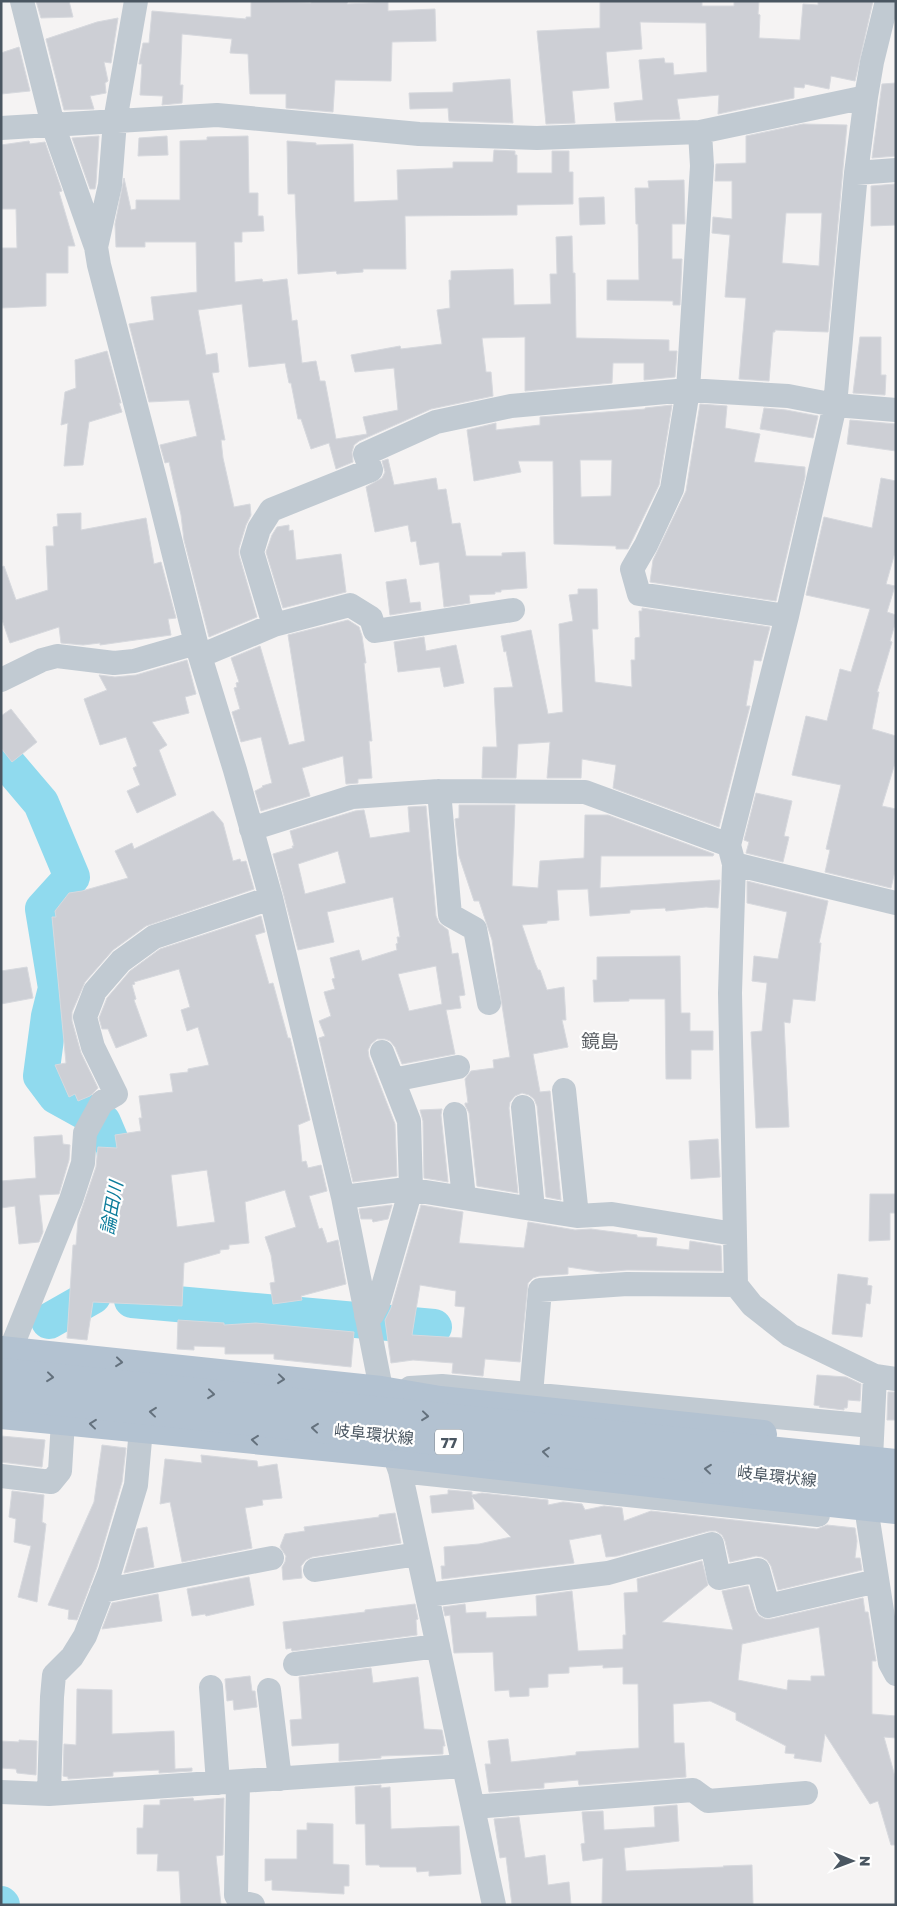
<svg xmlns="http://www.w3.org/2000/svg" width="897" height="1906" font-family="'Golos Text','Noto Sans JP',sans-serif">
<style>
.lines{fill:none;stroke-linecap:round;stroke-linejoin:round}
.river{stroke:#90daee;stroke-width:36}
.building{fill:#cdcfd5;stroke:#d7d9de;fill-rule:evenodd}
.minor{stroke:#c1cad2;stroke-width:24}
.primary{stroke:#b3c2d1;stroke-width:28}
.primary-bridge{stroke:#b3c2d1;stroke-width:28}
.oneway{stroke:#64717d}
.labels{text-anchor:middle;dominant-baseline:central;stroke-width:4.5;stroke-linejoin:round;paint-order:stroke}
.shield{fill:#fff;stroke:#808990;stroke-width:1}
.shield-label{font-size:15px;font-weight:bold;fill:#4a5661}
.street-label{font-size:16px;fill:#4a5661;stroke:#fff}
.water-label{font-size:18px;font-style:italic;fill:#0c7c9b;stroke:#fff}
.quarter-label{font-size:19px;fill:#5f6368;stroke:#fff}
</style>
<rect width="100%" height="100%" fill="#f5f3f3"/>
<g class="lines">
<!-- river -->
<path class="river" d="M1,756L41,803L72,877L43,909L56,988L49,1016L41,1076L56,1096L103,1122L114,1148L118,1179L114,1197
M132,1300L434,1327
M49,1321L93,1296
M1,1904L2,1905"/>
</g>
<!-- building -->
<path class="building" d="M36,1H69L73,17L41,18Z
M251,1L311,3V1H348L347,4L388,2V11L435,9L436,41L392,42L391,81L335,80L333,112L286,108V94H250L248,54L230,53L232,39L182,34L180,85H183L182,103L162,105L163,96L140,95L142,64H139L143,43H149L152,11L246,19V17H251Z
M600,1H702V6H734V1H759L758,14L760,15L759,38L800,40L803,4L818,5V1H873L855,81L831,76L829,89L805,84L804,88L794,87V98L718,114L719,95L677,99L680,119L616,121L614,103L643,100L639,60L664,58L665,63H673L674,75L707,72L706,23L640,22L642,49L606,52L609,88L572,91L575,123L546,124L537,31L600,28Z
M118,18L111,63L104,62L108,81L105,83L106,93L90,96L94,109L64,110L46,39L97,22Z
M19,47L30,91L1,94V53Z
M510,79L513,123L449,121L448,108L410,109L409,93L453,92V83Z
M896,83V156L872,158L882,84Z
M803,124L847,125L828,332L775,330V332H773L769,381L739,379L746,298L725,297L730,235L712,233L713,217L732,219V181H715L716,164L746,163V136ZM786,213H822L819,266L782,263Z
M99,136L96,183L95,189H90L72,138Z
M167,136L168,155L138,156L139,138Z
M248,136L249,193H258V216H263L264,231L242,232V242H234L235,282L262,279L263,282L287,279L292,321L297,320L302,363L316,361L320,381H325L336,439L367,434L363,417L398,410L394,368L355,372L351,355L400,346L401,349L442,344L437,310L450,308L449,280H451V271L513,269L514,305L551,304L550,274H557L556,237L572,236L573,273H575L576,338L669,340V351H677L675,377L644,380V363H613L612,383L525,391V337L482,338L486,372H491L493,396L431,409L359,441L354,445L352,452L353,462L336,469L329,443L311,449L301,419H298L291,383H289L285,363L249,367L242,304L198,310L206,355L217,353L219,372L212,373L225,440H221L223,458L234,507L250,504L251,515L246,525L239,548V555L257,617L209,637L184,540L181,515L169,462L165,463L160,445L197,436L189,400L149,402L129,324L154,320L151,297L197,292L196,242H145V247H116L115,224L124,178L131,210L136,209V200H180V141L207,140V137Z
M29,141L30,144L45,142L62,191L59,192L75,246H68V273H46V306L1,308V248H17L16,209H1V145Z
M287,141L316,143V145L353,144L354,202L398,200L397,170L453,168V162H493L494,150L515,151V155H517V173H552V151H569V172H573V204L517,205V215L405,216L406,269H363V272L337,274L336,271L298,274L295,194H288Z
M684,180L685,224H672V259H682L680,305H673V301L607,300V280H639L638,224H636L635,188H649L648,181Z
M895,184L896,225L871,226V186Z
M604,197L605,224L580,225L579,198Z
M860,337H881V375H886L885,395L853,393Z
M107,351L121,403H119L122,412L89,422L83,465L64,466L68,423L61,425L65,392L76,388L75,360Z
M700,404L727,406L725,428L760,434L754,462L805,467V477L776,601L650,582L653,560L686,491Z
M672,405L659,485L628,549H616V546L554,544L553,461H518L521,472L474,481L467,430L496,423V430L540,425V417L645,409V408ZM580,460H612L611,496L581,497Z
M764,408L786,410L818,416L813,438L760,429Z
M850,420L896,424V451L847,444Z
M388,459L394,485L436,478L438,490L446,489L452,524L460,523L466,556H502V553L525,552L527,588L501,590V592H495V594L469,595L470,603L444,607L439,562L420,565L416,541L411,542L408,525L375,532L366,487L382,478L385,472L382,461Z
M881,478L896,481V549L886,584L895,586L887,612L896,615V621L890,641L892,642L877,692H879L872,729L896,736V760L882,806L896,809V867L891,888L825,872L830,850L826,849L841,785L792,775L806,716L827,721L840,669L851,672L870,609L806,595L824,517L872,528Z
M81,513V530L146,518L154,564L161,562L176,618L168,619L171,635L100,645V643L83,645L61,643L59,627L10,643L1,617V567L4,566L16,600L48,590L46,546H54L53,527L58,526L57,514Z
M289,525V531L293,530L296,560L341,554L346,592L283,608L266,552L272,535L277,527Z
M406,579L410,603L420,602L421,610L390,615L386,582Z
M578,589H597L598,629H592L595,682L632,687L631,660H635V638L640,637L639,611H642V608L770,627L761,661L754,660L746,706H750L719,827L613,788L616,765L582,759L581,778H547L550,742L518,744L516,778H482L483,747H497L494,688L513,687L506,651L504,652L501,636L531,630L548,714L563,712L559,624L573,621L569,595L578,594Z
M348,620L359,627L362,636L366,663H364L372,741H369L372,778L358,779V783L346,784L343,756L302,768L310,796L261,811L255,791L263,787L262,786L272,783L261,737L241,742L232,712L240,709L234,688L237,687L236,683L239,682L231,658L260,646L289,745L305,741L288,635Z
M424,637L426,651L456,645L464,683L444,687L440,667L398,672L394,642Z
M187,660L196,694L185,697L189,713L152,722L167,745L159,750L176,795L137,813L127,791L140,785L133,768L137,766L126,737L100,745L84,699L107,690L99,675L115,677L136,675Z
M11,709L37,742L12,762L1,748V716Z
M756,793L792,801L784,836L789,837L783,862L746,853L749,842L744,840Z
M459,805H515L512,886L538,888L540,861L584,858L585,815H608L714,854L713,856H601L600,888L720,880L718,908L706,907L666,911L665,908L630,910V913L590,916L588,889L557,890L559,920L547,921V923L522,925L535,963L538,970H540L547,990L564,987L566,1020H562L568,1047L533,1054L540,1092L550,1091L561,1200L546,1197L537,1106L534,1099L529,1095L522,1093L515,1096L510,1102L509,1108L518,1193L477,1186L469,1113L465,1105V1103H468L465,1079L471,1071L494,1068L493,1060L510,1057L492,940L479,901H474L459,856L455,819L459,818Z
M426,806L436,916L439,923L448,930L452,954L458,953L465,995L459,996L461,1008L446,1010L455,1054L402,1064L395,1047L390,1041L385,1039H377L371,1044L368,1050L369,1057L395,1124L397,1176L353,1182L319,1038L325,1036L319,1021L331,1016L324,992L335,989L332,979L335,978L330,958L359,950L362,961L397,950L396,944L398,943L397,937H400L393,897L327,912L334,942L298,950L273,854L293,848L292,846H294L290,831L355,811L364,810L370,838L410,832L408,807ZM338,851L346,883L305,894L298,864ZM436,966L442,1004L409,1011L398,974Z
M213,811L223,823L233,861L240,859L241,862L246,861L254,889L146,926L113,950L85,982L72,1012V1021L81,1053L98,1088L90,1096L78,1101L75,1094L69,1097L55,1065L66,1063L52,917H56L55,911L69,893L82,891L128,878L115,851L132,843L134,849Z
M747,881L828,901L819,943H821L815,1001L793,999L790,1023L784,1022L789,1127L756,1128L751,1032L762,1031L767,983L752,981L754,956L778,959L787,912L747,903Z
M261,916L265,932L255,935L269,984L273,983L288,1038H290L310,1120L298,1125L302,1162L306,1161L308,1168L321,1165L327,1191L309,1196L319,1229L322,1228L327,1243L338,1240L346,1284L301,1296L302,1300L273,1304L270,1283L275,1282L271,1255L265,1237L296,1227L285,1190L245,1202L249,1243L229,1245V1249L220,1250V1253L184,1263L182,1306L93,1302L87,1340L67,1338L73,1245H76L78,1220L96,1167L98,1147L117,1148L115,1135L141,1131L139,1118H142L139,1096L173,1092L170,1074L188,1072V1069L209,1065L198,1027L187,1031L181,1010L190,1007L179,969L134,982L135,984L132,985L136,999L134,1000L147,1036L116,1048L108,1029H102L99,1018L107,998L130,971L160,949ZM207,1170L215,1222L177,1227L171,1175Z
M680,956L681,1013H690V1031H713V1050H691V1079H666L665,999H629V1001L594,1002L593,980H597V957Z
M27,967L33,998L1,1004V971Z
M442,1109L441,1115L448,1182L424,1178L423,1121L420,1110Z
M62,1135L63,1144L70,1145L69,1160L59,1194L39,1195L43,1232L39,1242L19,1244L15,1206L1,1208V1181L36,1178L34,1137Z
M718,1139L720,1177L691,1179L689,1141Z
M870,1194H896V1213H890V1240L869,1241Z
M392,1205L388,1219L373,1222L372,1219H361L359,1209Z
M421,1205L463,1212L459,1243L524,1248L528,1222L575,1230L591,1229L637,1235V1237L657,1238L656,1246L689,1250L690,1241L721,1246L722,1271L627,1270L601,1272L568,1267V1274L539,1276L533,1278L528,1283L520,1362L485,1359L483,1376L452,1373L453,1363L413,1360L391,1363L385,1320L391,1308ZM420,1285L456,1291L455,1306L465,1307L462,1338L412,1335Z
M838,1274L868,1278L867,1285L872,1286L870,1304L866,1303L862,1337L832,1334Z
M178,1320L224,1323V1325L256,1323L354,1332L351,1367L274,1359V1354H225V1347L194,1346V1350L177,1349Z
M817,1375L846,1377L861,1384L860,1401L848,1400L847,1408H844V1410L819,1407L820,1406L814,1405Z
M888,1392H896V1420H887Z
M1,1436L45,1440L42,1467L1,1462Z
M102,1445L126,1448L122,1482L97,1567L77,1620L68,1619L69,1610L48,1605L94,1502Z
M201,1455L257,1461L258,1467L277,1464L282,1498L262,1500L263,1505L245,1508L252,1548L182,1562L170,1502L160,1504L165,1459L202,1463Z
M448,1490L472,1492V1495L482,1493L548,1500V1505L563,1502L582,1504L585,1510L604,1506L622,1508L624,1521L651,1511L817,1529L827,1525L855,1528L857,1541L855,1558H860L862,1570L778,1590L771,1566L767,1560L762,1557L756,1556L730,1562L725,1541L722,1535L716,1531H709L617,1556L606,1557L601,1534L569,1540L574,1563L442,1579L441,1566H445L444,1547L479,1544L511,1537L472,1497L474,1509L432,1513L430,1496L448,1494Z
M12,1491L44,1495L42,1522L46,1524L37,1602L18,1597L31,1546L14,1542L16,1519L9,1517Z
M395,1513L401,1543L312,1557L306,1560L301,1566L302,1578L283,1580L282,1567L285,1562L286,1556L280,1547L285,1534L305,1531L304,1527L379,1517V1515Z
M147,1527L154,1567L124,1573L137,1529Z
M702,1561L708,1585L662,1622L733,1630L722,1591L748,1586L755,1610L759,1616L765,1619H771L863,1598L865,1612H868L876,1661H872V1714L896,1716V1738L884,1737L896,1780V1845H891L878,1801L870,1804L825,1734L821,1762L794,1758L795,1754L785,1753L786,1746L736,1720V1713L710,1701L673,1704L674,1743H684L686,1777L579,1785L578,1780L544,1783V1788L489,1792L485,1764H491L488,1741L508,1739L511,1762L576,1755V1752L639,1748L638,1684H623V1667L603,1668V1665L569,1667V1673L548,1674V1687L529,1688V1696L510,1697L509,1690L495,1691L493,1652L454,1653L450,1615L445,1616L443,1607L465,1604L466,1613L486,1612V1618L537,1616L536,1596L572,1591L578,1651L623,1649V1635H626L624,1593L638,1592L637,1579ZM819,1627L825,1676H811V1681L788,1680L787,1690L738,1680L742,1644Z
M249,1577L254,1605L206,1616L205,1614L192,1616L187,1589Z
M158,1594L162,1621L102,1629L112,1603Z
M415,1604L418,1619L416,1620L417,1635L292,1651L291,1648L286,1649L283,1622L365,1612V1610Z
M371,1668L373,1683L418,1677L424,1729L442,1730L445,1746H443V1754L381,1756V1758L339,1761V1743L292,1746L290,1720L302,1719L299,1677Z
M250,1676L252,1691H255L257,1707L234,1710L233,1700L227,1701L225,1679Z
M77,1689L112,1690V1734L174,1731L175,1769L192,1768V1771L159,1773V1770L113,1772V1776L68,1779V1777L63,1776L64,1744L76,1745Z
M19,1740L37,1741L36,1775L17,1773L16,1769L1,1768V1741L19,1742Z
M381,1785V1788L390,1787L391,1829L459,1826L461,1874L429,1876V1871L417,1872L416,1867H380L379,1865H366L365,1824H356L355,1787Z
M193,1798L194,1801L224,1798L223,1855L216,1856L221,1905H181L179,1871H157L158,1854H137V1828H143L144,1805H160V1800Z
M677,1805L679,1841L624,1848L626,1871L724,1867L723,1866L752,1865L753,1905H602L603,1858L583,1861L581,1844L585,1843L582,1812L603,1811L604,1830L655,1827L654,1807Z
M519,1817L525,1858L545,1855L548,1885L569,1882L571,1905H512L506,1857L500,1858L494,1819Z
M307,1823L333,1824V1864L349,1865V1886H344V1894L272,1890V1880L265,1881V1859H297V1830H307Z"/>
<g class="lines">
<!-- minor -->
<path class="minor" d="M22,1L53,125L96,247L99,265L155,479L196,643L235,770L271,898L343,1197L394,1454L400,1471L494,1905
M887,1L872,62L866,97L856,173L835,405L787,616L729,845L734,864L730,993L736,1285L752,1305L790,1335L875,1376L896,1379
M1,128L217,115L419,134L537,138L700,132L866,97
M700,132L702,166L688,390L672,489L646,545L632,569L639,594L787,616
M856,173L896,170
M96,247L110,185L115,121L136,1
M274,625L350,605L371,618L375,631L513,610
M200,656L274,625L252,552L259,529L271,510L371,470L365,454L436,422L511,406L688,390L788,396L835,405L896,410
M1,680L42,660L57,656L114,663L134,661L196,643
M439,791L450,915L475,929L489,1003
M251,829L352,797L439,791L585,792L729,845
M734,864L896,903
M393,1080L458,1067
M564,1090L577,1216
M523,1107L533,1209
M455,1114L464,1198
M343,1197L407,1189L577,1216L612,1214L734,1234
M366,1315H372L378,1304L411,1189L409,1121L382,1052
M10,1351L71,1200L83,1163L85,1133L102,1102L116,1094L93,1047L85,1017L95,991L121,961L154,937L271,898
M875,1376L868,1520L890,1663L896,1674
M410,1388L442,1386L872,1426
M531,1394L540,1290L627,1284L736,1285
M400,1471L818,1515
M1,1476L51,1482L60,1471L63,1421
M315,1570L418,1554
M102,1591L272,1558
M427,1595L608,1573L712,1544L719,1578L758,1570L768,1606L877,1581
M295,1664L438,1646
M211,1687L218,1783
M269,1690L280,1779
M238,1782L236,1895L240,1902L253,1905
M1,1792L49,1794L464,1766
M49,1794L52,1697L54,1675L72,1657L85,1636L110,1571L136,1485L141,1429
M473,1807L693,1790L708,1801L806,1793"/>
<!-- primary -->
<path class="primary" d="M1,1350L381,1390L440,1400L763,1434
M1,1415L394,1454L756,1495"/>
<!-- primary-bridge -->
<path class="primary-bridge" d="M1,1372L896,1463
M1,1396L896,1488
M756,1495L896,1510"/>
</g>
<!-- one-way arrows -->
<defs><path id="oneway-chevron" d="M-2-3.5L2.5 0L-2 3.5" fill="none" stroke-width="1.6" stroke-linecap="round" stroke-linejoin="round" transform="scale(1.25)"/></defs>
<g class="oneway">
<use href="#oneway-chevron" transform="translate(119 1362) rotate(6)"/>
<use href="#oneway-chevron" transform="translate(50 1377) rotate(6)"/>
<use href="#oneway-chevron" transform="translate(281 1379) rotate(6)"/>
<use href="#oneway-chevron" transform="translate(211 1394) rotate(6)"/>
<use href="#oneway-chevron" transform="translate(153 1412) rotate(-174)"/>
<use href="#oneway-chevron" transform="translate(425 1416) rotate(6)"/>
<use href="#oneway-chevron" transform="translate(93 1424) rotate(-174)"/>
<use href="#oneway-chevron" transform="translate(315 1428) rotate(-174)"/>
<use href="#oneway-chevron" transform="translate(255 1440) rotate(-174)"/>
<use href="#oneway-chevron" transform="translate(546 1452) rotate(-174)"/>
<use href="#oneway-chevron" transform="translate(708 1469) rotate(-174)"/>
</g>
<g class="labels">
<!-- shield labels -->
<rect class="shield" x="435" y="1429.5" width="28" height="25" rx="4"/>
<g class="shield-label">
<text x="449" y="1442">77</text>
</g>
<!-- street labels -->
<g class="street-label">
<text transform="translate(374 1434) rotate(6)">岐阜環状線</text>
<text transform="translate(777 1476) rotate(6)">岐阜環状線</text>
</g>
<!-- water labels -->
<g class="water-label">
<text transform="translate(111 1208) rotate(-80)">論田川</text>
</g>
<!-- quarter labels -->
<g class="quarter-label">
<text x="600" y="1040">鏡島</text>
</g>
</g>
<!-- border -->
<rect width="897" height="1906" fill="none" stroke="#4a5661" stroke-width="5"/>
<!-- north arrow -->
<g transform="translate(852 1861) rotate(91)" stroke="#ffffff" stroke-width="4" paint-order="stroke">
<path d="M0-4L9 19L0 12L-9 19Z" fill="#4a5661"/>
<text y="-8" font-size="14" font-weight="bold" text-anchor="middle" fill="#4a5661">N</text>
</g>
</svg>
